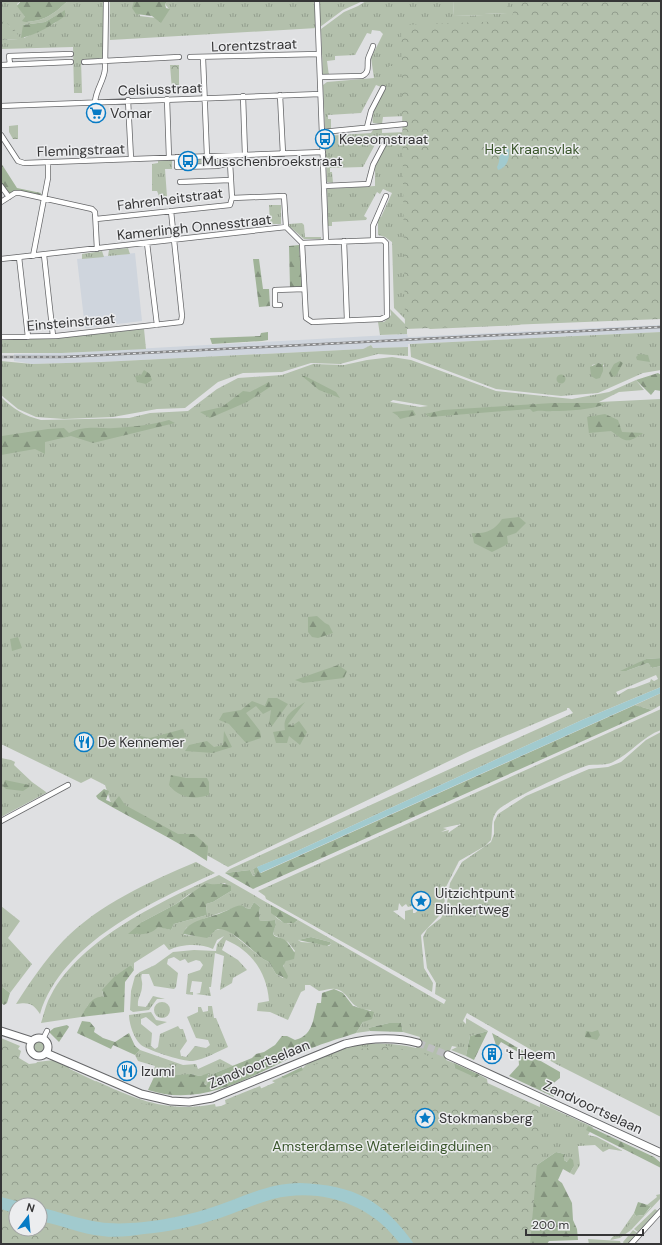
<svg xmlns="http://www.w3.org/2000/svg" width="662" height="1245" font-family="'DM Sans',sans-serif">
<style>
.built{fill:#cfd5dd}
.grass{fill:url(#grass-tufts);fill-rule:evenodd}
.forest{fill:url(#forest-firs)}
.park{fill:url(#park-crowns);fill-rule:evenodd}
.garden{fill:#b3c0ac}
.water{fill:#a1cace}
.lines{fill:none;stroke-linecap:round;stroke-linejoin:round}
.primary-tunnel{stroke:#bdbec0;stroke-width:7;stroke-dasharray:7 3.5;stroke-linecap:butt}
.minor-casing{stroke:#666769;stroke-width:6}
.primary-casing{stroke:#666769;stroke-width:9}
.minor{stroke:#fff;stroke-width:4.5}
.primary{stroke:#fff;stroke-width:7}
.rail-casing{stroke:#858687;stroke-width:2.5}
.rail{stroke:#ecedef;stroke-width:1;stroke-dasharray:3;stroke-linecap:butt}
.labels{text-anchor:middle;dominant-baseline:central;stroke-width:3;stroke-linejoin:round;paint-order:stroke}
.street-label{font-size:14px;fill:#363637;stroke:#ecedef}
.poi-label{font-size:14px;fill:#363637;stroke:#ecedef;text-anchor:start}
.park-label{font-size:14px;fill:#3a562c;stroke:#ecedef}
</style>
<defs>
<pattern id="grass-tufts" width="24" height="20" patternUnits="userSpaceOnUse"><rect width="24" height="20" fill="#b3c0ac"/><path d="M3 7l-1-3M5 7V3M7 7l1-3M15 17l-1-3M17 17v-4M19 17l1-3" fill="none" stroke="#929d8d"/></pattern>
<pattern id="forest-firs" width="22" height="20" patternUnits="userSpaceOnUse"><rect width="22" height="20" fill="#a0b398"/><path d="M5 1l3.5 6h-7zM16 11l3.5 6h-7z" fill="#83927d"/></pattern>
<pattern id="park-crowns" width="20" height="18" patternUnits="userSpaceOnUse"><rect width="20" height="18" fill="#b3c0ac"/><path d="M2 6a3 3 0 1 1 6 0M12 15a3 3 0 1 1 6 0" fill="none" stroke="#929d8d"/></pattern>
</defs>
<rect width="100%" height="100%" fill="#dfe0e2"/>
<!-- built -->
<path class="built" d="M135,253L142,321L85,328L77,259Z
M661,325V332L408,344V347L373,348L371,345L363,349L101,362L32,364L14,361V354L62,353L407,334L408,337Z"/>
<!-- grass -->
<path class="grass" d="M1,1H21L17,4L25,17V22C46,21 53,14 68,1H103L105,58L81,60L82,93H74L73,47L1,49V40L18,39L10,27L1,21ZM64,11L55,23L24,38L23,25L45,22Z
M110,1H134L140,16L156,18L169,9L165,4L168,1H315L317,28L110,40Z
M320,1H363L343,10L320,27Z
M366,1H453L454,16L484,15V13L507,14V1H522L521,324L519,325L430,329L419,324H410L394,308L392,242L385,237L378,235V217H381L392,193L383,189L380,194L377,192L364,216L367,218L366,220L332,222V226H328L327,189L375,186V167L387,142L378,139L363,167L330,168V172H332L333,183L327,182L325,136L371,133L375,127H382V133L406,132V116L383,117L382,124L373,123C370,112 382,96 386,87L383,85L381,87L376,85L361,113L328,115V119H331V130L325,128L323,85L327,82L374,78L371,58L383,34L380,31L372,30L371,34L367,33L355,55L335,56V60L327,61L329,76H323L321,29L344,12L358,6Z
M158,160H172V169H165L167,197L160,198L157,191H152V164L158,163Z
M192,160H227V162L185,164L186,161Z
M269,205H281V224H270Z
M302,223L304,225L305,237H321V239H304L289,226V224Z
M128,248L130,254L108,256L109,250Z
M102,251L104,257L82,259V254Z
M390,309L407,326V334L380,335L378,322H384L391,315Z
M144,329L146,349L62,353H1V340L57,338Z
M661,332V370L643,373L598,393L561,396L496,389L411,357L410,344ZM600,363L604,365L600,375H591L592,365Z
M371,345L373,348L408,347V356L378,354L340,364L311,363L282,372L243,373L218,382L185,408L157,409L113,417L64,419L36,417L18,409L1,395V361L32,364L101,362L363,349Z
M392,357L411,360L496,391L572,399L609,392L636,380L644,390L619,392L599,402L661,399V658L646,659L626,671L648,663L652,668L661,666V687L582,720L297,851L253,869L255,875L253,876L250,870L225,873L230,869L573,713L569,708H567V710L470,751L228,867L164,831L112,806L105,785L91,778L81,783L1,744V397C13,409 25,416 41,420L129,418L150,413L188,411L217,389L238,378L282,375L313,364L344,365L367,360ZM393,400L428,406L420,407L390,402ZM656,675L658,679L654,681L651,679L650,682L634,688L628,689L618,695L616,692Z
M661,693V705L652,710L635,705Z
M661,709V730C643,736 630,754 613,762C606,766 597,764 589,765C575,769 505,801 497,811C490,819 493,831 491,840L485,846L459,861L446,887L444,907L439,916L421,935L424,968L433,983L432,992L266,899L265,896L258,891ZM461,824L448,833L449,830L441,832L447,829L443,828ZM416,899H418V905L421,908L415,913H413V909L405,911V920L393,911L398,910L399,903L402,907L406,904L408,907L415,905Z
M661,732V1117L556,1064L467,1013L463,1021L466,1024V1018L488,1031L470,1036L466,1056L451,1050L457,1047L452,1046L446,1060L454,1063L455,1071L478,1077L480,1075L487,1079L488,1086L539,1129L540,1103L593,1127L588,1135L597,1137L623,1151L609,1149L603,1152L595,1145L578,1146L580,1165L574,1175L570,1173L574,1166L564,1160L565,1154L556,1152L534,1167L455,1244L34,1067L37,1062L54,1060L69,1067L70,1074L94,1083L96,1081C138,1100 168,1113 215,1104L216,1108L226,1105L225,1100L260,1086L262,1090L282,1087L272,1081L281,1077L288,1080C293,1076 300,1071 304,1067C306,1064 311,1062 314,1060C345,1042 382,1040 416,1048L420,1037L403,1032L401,1023H389L368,1028L370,1031L356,1033L371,1010C347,1010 351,991 335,989C330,988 324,991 319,991L310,985H305V990L301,992L288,1020L270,1012L257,1011L258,1003L269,1001C267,973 252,951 226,940L222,950L238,960L247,970L233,978L232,983L220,990L224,956L215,953L211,987H209L211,996L196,994L200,993L202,982L192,981L190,992H193V995L186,994L188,974L200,970L203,965L200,961L196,960L188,963L185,959L180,961L174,957L168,959L167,964L178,973L176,987L174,989L154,986L149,974H142C140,979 143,981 142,986C142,994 137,998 138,1006L146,1007L153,996L165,999H157L149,1010L133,1012L130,1010L131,991L135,976L140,972L155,965L173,952L194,950L216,951L217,944L224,936L217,940L213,949C201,943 181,944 169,950L164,944L134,963V970L131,965L102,991L104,997L88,1005L81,1017L41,1023C44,1014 46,1003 51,995C81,938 164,900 219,875L271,905C270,918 289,929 298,920L444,1004L446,1000L435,994L436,983L427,968L423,937L427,929L441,918L446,909L450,883L462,862L491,842L494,834V822L498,814L526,796L589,769L608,767L621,762L646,740ZM225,883L231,891L213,902L206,904L207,915L174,924L171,930L142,922L176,904L189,894ZM254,902L260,907L259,915L260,921L275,920L276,925L273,931L274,935L288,942L295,951L284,963L283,968L285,971L283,978L276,974L269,962L263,959L230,932L224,929H220L197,936L184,935L186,928L203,919L242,905L246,908L250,909ZM311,937L330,942L331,944L329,946L314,943L301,942L298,940Z
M1,758L11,760L15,762L14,765L32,782L46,792L47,794L46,793L1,817Z
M196,862L215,873C152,902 62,942 40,1014C33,1003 28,1002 16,1004C30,982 45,960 63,941C99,904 149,882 196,862Z
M1,906L20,921L8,938L32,964L10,993L1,986Z
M154 1010a8 8 0 1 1 16 0a8 8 0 1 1-16 0Z
M208,1006H212L214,1018H216L228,1047C217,1052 205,1059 193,1061C184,1062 146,1050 140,1044C134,1038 129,1024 129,1015L151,1012L156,1020L167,1022L157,1026L146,1017L141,1019V1024L152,1033L151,1046L155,1049L158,1047L160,1034L178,1026L180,1029H183L187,1041L180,1051L181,1056L186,1057L195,1046L206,1048L210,1045L208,1040L196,1038L187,1017L198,1012V1007H201L203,1012L208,1011Z
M33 1047a6 6 0 1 1 12 0a6 6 0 1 1-12 0Z
M140,1050L183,1065L196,1064L198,1069L220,1059L233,1066L215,1073L206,1085L203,1083L209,1074L200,1076L191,1074L179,1077H152L155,1066L138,1061L135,1055Z
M634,1213V1216L628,1228L631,1230L620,1238L610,1240L615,1234L618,1236Z
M633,1230L639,1234L628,1244H624L623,1242Z"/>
<!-- forest -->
<path class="forest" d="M21,1H68C53,14 46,21 25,22L22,21L25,17L17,6Z
M134,1H174H168L165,4L166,8L170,9L161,23L152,16L136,14L132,8Z
M65,10V16C52,25 37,35 21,38L23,25L45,22Z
M1,163L17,188L41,193L40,196L9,194L1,182Z
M299,245L302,287L290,288L289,246Z
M253,259H259L263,289H269L270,306L259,307Z
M268,332V340L262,341L212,344L210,338L260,336L261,333Z
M639,354L648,355L650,362L637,360L636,357Z
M620,361L623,363L616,376L611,377L609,373L614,364Z
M598,363L603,364V371L600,378L596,379L591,376L590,367Z
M144,370L150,374L152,380L146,384L137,382L135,376L141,375Z
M658,373L661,375V391L655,390L651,395L636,380Z
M556.5 379a4.5 4.5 0 1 1 9 0a4.5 4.5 0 1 1-9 0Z
M302,376H305L336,392L340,398L319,390Z
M269,382L270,387L247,402L210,418L200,412L222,407L243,391L250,392Z
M553,403H598L606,404C589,410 570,411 552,411C545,412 540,409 533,412L530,409L430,417L425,414L443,410Z
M413,410L416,415L400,419L398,416L392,412Z
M605,414L618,420L622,432L643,433C627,444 626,442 611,431L589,433L587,417Z
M169,420L175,423L93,443L71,436L45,442V454L35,449L1,455L2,436L48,429L64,428L69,433C86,425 97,429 114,428C133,427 151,425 169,420Z
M519,517L526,523L516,533L507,536L508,544L492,552L474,543L472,533C485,534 494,531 502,519Z
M317,616L325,623L329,625L333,633L318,638L312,637L308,632V617Z
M18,637L22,648L12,651L10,639Z
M661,658V666L652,668L648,663L626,671H620L646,659Z
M338,665L347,671L344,678L303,683L295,680Z
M268,698H277L288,704L272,726L269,724L271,710L263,714L256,706L246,713L260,731L261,738L246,743L229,724L219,720L223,713L241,710L252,701L265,706Z
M305,702L288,724L292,726L299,721L307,732L300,745L289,736L287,743H276L273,732L285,730C282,715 294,710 305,702Z
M635,705L652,710L253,889L225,873L250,870L253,876L255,875L253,869L257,867L261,873Z
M183,729L186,737C170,739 155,745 139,748L132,740L140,736L150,738Z
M224,731L232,747L213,753L185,751L189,745L207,741L214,747L223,745Z
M171,775L186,778H207L209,782V795C194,800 179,798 169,785Z
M5,780L29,785V787L23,791L6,789L3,786Z
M104,789L109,791L106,800L113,803L119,796L125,805L178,834H194L208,846L207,861C172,838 134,820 98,799L96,796Z
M206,883C215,886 222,882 231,886V891L213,902L206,904L207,915L174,924L171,930L158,927C150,936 139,934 128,934L142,922L176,904Z
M254,902L260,907L259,915L260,921L275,920L276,925C269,940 277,935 285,940C288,942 292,949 295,953L294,959L286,961L283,966L288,976L287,979L276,974L269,962L263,959C254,952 231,928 219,929C213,930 212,935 207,938L183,934C188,920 209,918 221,913C229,910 234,906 242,905L246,908L250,909Z
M271,905L298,920L294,923H284L271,913Z
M311,937L330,942L331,944L327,946L298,940Z
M131,965L134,970L125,982L124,1012L81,1017C86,1008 92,995 104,997L102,990L114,977Z
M1,986L10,993L7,1003L4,1005L1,1003Z
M334,989L343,993L353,1006L374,1012L372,1019L363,1022L356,1033C338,1039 319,1044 301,1053C253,1075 203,1108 148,1090L154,1077L191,1074L200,1076L209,1073L204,1084L206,1085L215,1073L252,1058L256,1054L264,1052L275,1045L282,1036H287L295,1040C314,1035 313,1018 317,1003H321L322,993Z
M82,1021L90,1022L95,1028L94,1032L103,1038L115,1042L129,1033L135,1046L140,1050L135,1055L113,1045L111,1049L77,1033Z
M389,1023H401L403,1032L370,1031L368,1028Z
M67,1025L69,1027L59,1042L49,1032L54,1028Z
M598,1030L600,1035L597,1040L585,1037L586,1031L592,1032Z
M488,1031L474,1060L466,1056L470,1036Z
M492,1033L560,1072V1078L551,1085L554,1097L509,1076L519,1065L518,1052L501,1042L497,1048Z
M454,1063L480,1075L476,1078L455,1071Z
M302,1067L303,1071L288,1081L281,1077Z
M588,1126L654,1157L661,1163V1168L586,1130Z
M556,1152L565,1154L564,1160L567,1162L570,1158L573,1160L574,1166L570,1173L563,1169L558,1180L562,1183L572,1203L573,1220L577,1229L578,1240L549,1241L547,1244H455L534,1167Z
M638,1202L651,1206L644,1215L636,1216L634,1213Z"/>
<!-- park -->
<path class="park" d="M516,1H661V319L405,329L401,25L511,21Z
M1,21L7,23L10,27H13L19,37L18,39L1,40Z
M170,65H179V90H172Z
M18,125V139H13L9,132V126Z
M1,1038L20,1046L18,1049L21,1051L19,1058L29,1064L53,1061L143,1104L183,1111L221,1106L349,1050L388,1046L424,1054L542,1108L530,1244H1ZM16,1205H40V1229H16Z
M655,1209L658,1211L639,1233L634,1229Z"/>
<!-- garden -->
<path class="garden" d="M453,1H507V14L485,13L484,15L454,16Z
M12,29L14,34L5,39L2,34Z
M389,66H405V74L389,75Z
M661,1194V1198L631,1230L627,1228L634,1216V1213L636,1216L644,1215L651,1207L647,1205L657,1197L656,1195Z
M588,1239L620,1241L621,1244H589Z"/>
<!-- water -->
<path class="water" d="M503,146L509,149C510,158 507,168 498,170L497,167C501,161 498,152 503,146Z
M661,687V693L260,873L257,867L297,851L582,720Z
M300,1183C354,1185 383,1200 414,1244H400C371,1204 321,1187 273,1199C251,1205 230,1216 207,1222C187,1228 165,1232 144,1234C131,1236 116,1238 102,1236C81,1234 61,1225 40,1221V1207C59,1212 79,1219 99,1222C129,1227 179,1218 207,1209C239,1199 267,1183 300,1183Z
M1,1197L32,1205H16V1214L1,1209Z"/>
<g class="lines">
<!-- primary-tunnel -->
<path class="primary-tunnel" d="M418,1043L448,1055"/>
<defs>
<path id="minor" d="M317,1L326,242
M190,57L319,54
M203,58L207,156
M84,62L179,57
M10,64L9,56L71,54
M1,65L71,62
M320,77L362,76C370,72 367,67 368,59C369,55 372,50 373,46
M280,95L283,154
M243,96L245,155
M167,99L169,158
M128,100L131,159
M95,102C96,89 104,81 105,69L106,1
M1,106L320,94
M367,127L371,111L383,88
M322,132L405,124
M1,135L18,161L24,163L323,152
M177,157V167L217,166L230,163
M230,162L232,198
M180,182L230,180
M1,186L9,197
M324,186L368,184L373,165L384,144
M1,202L15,193H20L92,209L95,212L97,249
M96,219L230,205L232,198L284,196L286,227
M373,240V226L386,196
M344,241L347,320
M147,243L157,325
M44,255L53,336
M33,256L48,178V162
M19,257L28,337
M1,259L286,227L302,243L383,240L386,243L387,316L381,319L312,322L306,318L302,243
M280,305H275V290L304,289
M1,337L56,336L181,322L182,316L171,211
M1,821L68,785
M43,1039L47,1031
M631,1244L661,1211"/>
<path id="primary" d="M1,1031L32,1041
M30 1047a9 9 0 1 1 18 0a9 9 0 1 1-18 0Z
M46,1053L141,1094L171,1101L189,1102L212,1098L345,1044C369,1038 393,1036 418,1043
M448,1055L661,1153"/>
</defs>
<!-- minor casing -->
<use href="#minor" class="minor-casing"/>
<!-- primary casing -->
<use href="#primary" class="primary-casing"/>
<!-- minor -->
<use href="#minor" class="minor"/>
<!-- primary -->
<use href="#primary" class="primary"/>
<defs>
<path id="rail" d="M1,357H63L661,327"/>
</defs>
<!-- rail casing -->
<use href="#rail" class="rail-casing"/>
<!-- rail -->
<use href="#rail" class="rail"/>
</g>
<!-- icons -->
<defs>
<symbol id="supermarket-ring" viewBox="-11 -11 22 22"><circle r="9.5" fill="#ecedef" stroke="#077bc5" stroke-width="1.5"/><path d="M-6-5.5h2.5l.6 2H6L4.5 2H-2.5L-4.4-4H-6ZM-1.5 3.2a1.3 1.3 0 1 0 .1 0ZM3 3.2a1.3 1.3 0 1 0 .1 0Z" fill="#077bc5"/></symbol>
<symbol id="bus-ring" viewBox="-11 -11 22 22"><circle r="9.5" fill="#ecedef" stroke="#077bc5" stroke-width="1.5"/><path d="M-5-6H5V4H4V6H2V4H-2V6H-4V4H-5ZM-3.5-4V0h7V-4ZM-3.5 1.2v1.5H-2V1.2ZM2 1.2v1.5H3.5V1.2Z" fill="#077bc5"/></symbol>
<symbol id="restaurant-ring" viewBox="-11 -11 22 22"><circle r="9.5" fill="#ecedef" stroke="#077bc5" stroke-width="1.5"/><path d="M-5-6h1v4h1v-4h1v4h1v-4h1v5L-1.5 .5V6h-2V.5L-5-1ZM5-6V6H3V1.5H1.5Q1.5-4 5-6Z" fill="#077bc5"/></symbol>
<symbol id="sight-ring" viewBox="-11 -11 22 22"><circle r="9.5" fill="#ecedef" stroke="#077bc5" stroke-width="1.5"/><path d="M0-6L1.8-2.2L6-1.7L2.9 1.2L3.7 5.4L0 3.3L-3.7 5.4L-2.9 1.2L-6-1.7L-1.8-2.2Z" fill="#077bc5"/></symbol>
<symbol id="building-ring" viewBox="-11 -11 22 22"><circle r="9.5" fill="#ecedef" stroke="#077bc5" stroke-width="1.5"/><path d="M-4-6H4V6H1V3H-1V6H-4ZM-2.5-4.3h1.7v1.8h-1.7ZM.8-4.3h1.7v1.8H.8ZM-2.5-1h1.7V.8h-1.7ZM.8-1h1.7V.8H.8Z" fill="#077bc5"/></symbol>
</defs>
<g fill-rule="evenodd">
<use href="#supermarket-ring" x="85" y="102" width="22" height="22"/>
<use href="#bus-ring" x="314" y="128" width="22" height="22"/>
<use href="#bus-ring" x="177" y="150" width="22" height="22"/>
<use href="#restaurant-ring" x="73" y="731" width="22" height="22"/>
<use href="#sight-ring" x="410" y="890" width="22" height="22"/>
<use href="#building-ring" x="481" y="1043" width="22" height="22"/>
<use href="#restaurant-ring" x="116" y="1060" width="22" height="22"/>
<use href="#sight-ring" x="414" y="1107" width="22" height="22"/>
</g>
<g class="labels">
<!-- street labels -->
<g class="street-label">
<text transform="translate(254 45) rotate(-2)">Lorentzstraat</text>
<text transform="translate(160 89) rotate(-2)">Celsiusstraat</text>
<text transform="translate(81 150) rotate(-2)">Flemingstraat</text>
<text transform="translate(170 199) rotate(-7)">Fahrenheitstraat</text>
<text transform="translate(194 227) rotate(-6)">Kamerlingh Onnesstraat</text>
<text transform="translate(71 322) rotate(-5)">Einsteinstraat</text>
<text transform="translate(259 1064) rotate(-22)">Zandvoortselaan</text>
<text transform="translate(593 1107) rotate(25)">Zandvoortselaan</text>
</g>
<!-- poi labels -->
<g class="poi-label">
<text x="110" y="113">Vomar</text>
<text x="339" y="139">Keesomstraat</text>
<text x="202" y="161">Musschenbroekstraat</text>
<text x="98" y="742">De Kennemer</text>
<text x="435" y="893">Uitzichtpunt<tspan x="435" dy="16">Blinkertweg</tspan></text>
<text x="506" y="1054">'t Heem</text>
<text x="141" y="1071">Izumi</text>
<text x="439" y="1118">Stokmansberg</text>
</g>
<!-- park labels -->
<g class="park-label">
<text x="532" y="149">Het Kraansvlak</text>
<text x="382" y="1146">Amsterdamse Waterleidingduinen</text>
</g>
</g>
<!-- border -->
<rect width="662" height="1245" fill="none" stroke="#363637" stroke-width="4"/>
<!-- north arrow -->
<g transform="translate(28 1217) rotate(16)"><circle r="19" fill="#ecedef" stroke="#a3a4a5"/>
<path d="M0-3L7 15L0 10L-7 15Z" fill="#077bc5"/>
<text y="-6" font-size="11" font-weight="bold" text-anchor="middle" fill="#363637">N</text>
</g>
<!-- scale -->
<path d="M526 1229v6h117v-6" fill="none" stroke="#363637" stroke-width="2"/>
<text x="532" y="1229" font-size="12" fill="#363637" stroke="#ecedef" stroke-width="3" paint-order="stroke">200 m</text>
</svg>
